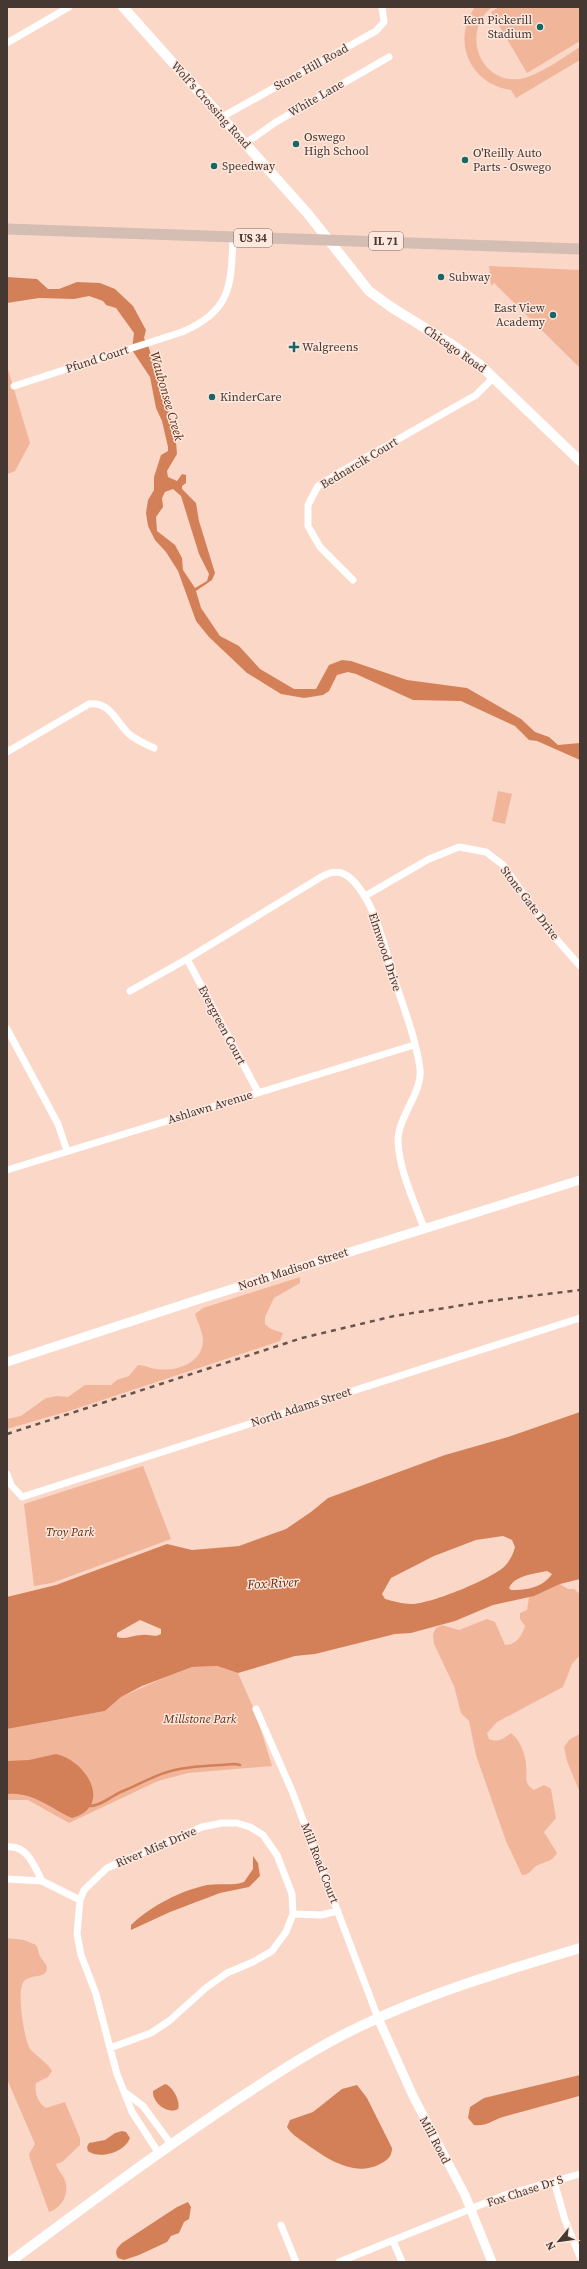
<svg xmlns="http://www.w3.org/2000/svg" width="587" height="2269" font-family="'Source Serif 4',serif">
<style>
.green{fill:#f1b59a}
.water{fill:#d38059;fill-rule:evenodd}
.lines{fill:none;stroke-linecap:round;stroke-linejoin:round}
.stream{stroke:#d38059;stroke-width:2.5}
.minor{stroke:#fff;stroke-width:7}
.tertiary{stroke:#fff;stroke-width:9}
.secondary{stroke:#fff;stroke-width:10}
.primary{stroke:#d4bdb2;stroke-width:11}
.rail{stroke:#67554d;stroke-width:2.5;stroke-dasharray:5 5;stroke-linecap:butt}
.poi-dot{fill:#186666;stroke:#fee8de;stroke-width:1.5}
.labels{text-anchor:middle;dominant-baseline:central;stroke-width:3;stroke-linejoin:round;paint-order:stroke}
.shield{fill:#fee8de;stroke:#7c6c65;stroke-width:1}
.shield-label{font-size:11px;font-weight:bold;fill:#453731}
.poi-label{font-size:12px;fill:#453731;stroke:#fee8de;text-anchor:start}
.street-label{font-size:12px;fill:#453731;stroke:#fee8de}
.park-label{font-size:12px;font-style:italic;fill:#622b0f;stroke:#fee8de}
.water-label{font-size:13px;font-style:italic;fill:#612a0e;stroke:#fee8de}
</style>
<rect width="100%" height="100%" fill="#fbd7c7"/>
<!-- green -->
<path class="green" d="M475,7H492C461,31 479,84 520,79C538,76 564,57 580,47V60L516,98L511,90C470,84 451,41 475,7Z
M499,7H580V41L527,73L491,12Z
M489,266L580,270V368L494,283L491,286Z
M7,366L30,443L15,471L7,474Z
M498,791L512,794L505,824L492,821Z
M300,1277V1283L274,1298L265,1317V1324L271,1329L283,1333L280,1341L69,1411L7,1429V1419L21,1416L46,1398L57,1396L68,1397L85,1385H111L117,1380L129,1376L138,1365C145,1365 149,1368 156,1369C175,1372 202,1364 203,1341C203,1332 198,1323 195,1314L203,1308Z
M143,1466L171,1539L52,1583L34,1586L24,1504Z
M560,1584L568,1589H574L580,1594V1655L572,1664L563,1687L497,1722L487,1733L489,1739C498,1743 503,1739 511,1733C520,1740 525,1753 526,1765C528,1776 522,1782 534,1790L544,1785L551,1789L556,1818L544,1832L557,1853C552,1862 546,1861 538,1865C531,1868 531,1875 522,1875L506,1841L476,1755L469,1721L461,1713L454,1686L434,1644L433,1634L436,1628L442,1625L459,1630L487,1619L495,1622L505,1645C516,1645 522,1636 525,1626L520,1619V1613L527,1610L529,1597Z
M217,1666L238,1673L256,1714L272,1766L188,1773L158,1781L69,1823L28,1800H7V1729L105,1711L121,1697L168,1676L192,1667Z
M580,1734V1793L567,1761L564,1747L570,1739Z
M7,1938L24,1940L36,1945C38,1948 38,1951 39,1954C42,1962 52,1966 44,1974C38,1977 29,1976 24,1981C16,1990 24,2039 30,2049C37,2057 47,2062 52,2071L48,2077L36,2083C34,2093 38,2103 46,2108L65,2102L80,2138V2145L62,2162L56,2164C58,2169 59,2170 62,2175C72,2189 64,2207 49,2212L30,2159L29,2154L35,2144L7,2079Z"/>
<!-- water -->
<path class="water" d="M7,277L37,279L48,289H59L77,282L100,283L115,289L133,306L146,330L144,338L149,348L159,386L175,429L177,454L167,471L168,477L177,481L182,474L186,475V483L182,486V489L196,503L199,521L215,573L212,580L196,591L201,608L220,636L239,646L260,669L294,689H316L329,665L342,660L351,661L407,680L467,688L521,719L535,732L549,737L558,745L580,743V760L537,741L529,740L515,726L461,701L413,700L356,674L348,672L337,675L329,691L323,695L304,698L281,694L247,673L209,637L196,621L178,571L166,552L155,540L148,526L146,513L148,500L154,490V477L161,455L168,451V447L162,421L156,408L150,377L132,350L134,333L116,308L106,305L103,301L89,296L74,299L39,298L7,303ZM173,489L181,496L199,554L209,574L207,581L195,588L183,570L182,558L175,545L157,531L156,517L163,507L162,498L165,492Z
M580,1412V1579L560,1584L534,1596L493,1605L455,1621L411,1633L395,1634L315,1654L295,1656L238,1673L217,1666L192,1667L142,1686L121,1697L105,1711L7,1729V1597L56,1585L167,1544L192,1550L239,1546L286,1529L311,1512L328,1498L445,1455L508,1437ZM503,1536L512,1540L515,1547C513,1555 510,1560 505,1566C492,1579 430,1604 412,1604C403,1604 393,1601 385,1599L382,1594L391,1578L434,1556L476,1540ZM547,1571L552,1574C542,1588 527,1590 511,1590L509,1588C515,1575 534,1574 547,1571ZM140,1620L161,1629V1634C154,1638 150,1634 142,1635C132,1635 127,1640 117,1637V1633Z
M56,1754C86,1760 114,1806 72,1818C50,1808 32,1791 7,1794V1761L29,1760Z
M253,1856L258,1863L260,1876L249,1887L220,1893L170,1912L131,1930V1925C151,1906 180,1891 207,1885C220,1883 233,1886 244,1882L253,1869Z
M580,2075L579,2096C554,2103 528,2110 503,2117C493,2120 485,2127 474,2125L468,2118L470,2107L484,2098Z
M165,2084C173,2086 181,2102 178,2109C168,2115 152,2103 153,2091Z
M357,2085L367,2098L392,2148C392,2156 388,2160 380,2164C354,2178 326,2158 305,2143C298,2138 291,2134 287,2127L290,2120L313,2112L342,2089Z
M122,2131L126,2132L130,2138C125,2152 100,2160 88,2151L87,2147L89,2143L105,2140L115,2133Z
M188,2202L191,2207L189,2219L184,2222L179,2233L171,2236L167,2242L139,2255L124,2260L118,2258C114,2251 117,2248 122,2243L177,2207Z"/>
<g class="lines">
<!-- stream -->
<path class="stream" d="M90,1806C102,1806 112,1795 123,1791C139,1785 154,1775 171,1771C192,1765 214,1766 235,1764L240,1765"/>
<!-- minor -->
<path class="minor" d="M7,43L69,7
M222,117L376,31L384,22L382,7
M246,143L276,122L389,57
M14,386L182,332C232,311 231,285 233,237
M353,580L320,547L308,526V505L318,486L342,471L476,395L494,377
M7,752L89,704C110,701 116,722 129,734C136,740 145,744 154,748
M365,896L429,859L459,847L486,852L503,865L551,933L580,966
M187,959L258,1092
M130,991L187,959L321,877C328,873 336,870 344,874C355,879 363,893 369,904C381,928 387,955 395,981C404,1009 416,1039 420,1069C423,1092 398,1116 398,1141C399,1170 414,1201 424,1228
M7,1029L58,1124L67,1151
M7,1170L414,1045
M7,1474L11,1485L22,1497L580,1318
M256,1709L292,1791L378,2018
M7,1847C27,1845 34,1865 42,1881
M7,1879L42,1881L80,1900
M293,1914L321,1915L338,1911
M110,2048L151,2033L169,2021L207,1987L227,1973L253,1962L272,1951L286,1932L293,1914L292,1894L277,1855L263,1835L250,1827L237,1823H222L202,1827L107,1868L84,1890L80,1900L77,1934L81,1955L96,1994L110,2048L117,2074L132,2112L158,2152
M126,2093L143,2106L171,2144
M554,2181L565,2220L580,2257
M281,2225L296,2262
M393,2241L402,2262
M339,2262L505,2195L580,2174"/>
<!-- tertiary -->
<path class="tertiary" d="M7,1362L203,1298L580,1180
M378,2018L413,2096L465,2195L492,2262"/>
<!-- secondary -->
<path class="secondary" d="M123,7L308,214L369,291L391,307L451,344L479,364L580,461
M10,2262C84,2207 158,2152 235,2101C276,2074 318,2046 363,2025C432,1992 507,1970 580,1948"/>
<!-- primary -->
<path class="primary" d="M7,229L580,249"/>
<!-- rail -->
<path class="rail" d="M7,1434L302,1338L394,1316L489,1301L580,1290"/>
</g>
<!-- markers -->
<g class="poi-dot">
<circle cx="540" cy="27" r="4"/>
<circle cx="296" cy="144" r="4"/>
<circle cx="465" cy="160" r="4"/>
<circle cx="214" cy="166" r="4"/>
<circle cx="441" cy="277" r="4"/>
<circle cx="553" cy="315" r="4"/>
<path d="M292 341h4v4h4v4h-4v4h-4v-4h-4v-4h4z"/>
<circle cx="212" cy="397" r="4"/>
</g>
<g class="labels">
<!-- shield labels -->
<g class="shield">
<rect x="234" y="229" width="38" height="18" rx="3"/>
<rect x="369" y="232" width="34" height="18" rx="3"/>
</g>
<g class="shield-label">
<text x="253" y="238">US 34</text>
<text x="386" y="241">IL 71</text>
</g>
<!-- poi labels -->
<g class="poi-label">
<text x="532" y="20" text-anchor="end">Ken Pickerill<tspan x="532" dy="14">Stadium</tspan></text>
<text x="304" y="137">Oswego<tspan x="304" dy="14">High School</tspan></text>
<text x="473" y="153">O'Reilly Auto<tspan x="473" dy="14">Parts - Oswego</tspan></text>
<text x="222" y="166">Speedway</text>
<text x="449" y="277">Subway</text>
<text x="545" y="308" text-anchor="end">East View<tspan x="545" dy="14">Academy</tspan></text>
<text x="302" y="347">Walgreens</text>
<text x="220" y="397">KinderCare</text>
</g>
<!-- street labels -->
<g class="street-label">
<text transform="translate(311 67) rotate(-29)">Stone Hill Road</text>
<text transform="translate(316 98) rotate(-30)">White Lane</text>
<text transform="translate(211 105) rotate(48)">Wolf's Crossing Road</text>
<text transform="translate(455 349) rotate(35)">Chicago Road</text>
<text transform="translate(97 359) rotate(-18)">Pfund Court</text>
<text transform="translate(359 463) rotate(-31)">Bednarcik Court</text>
<text transform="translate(530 903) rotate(53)">Stone Gate Drive</text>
<text transform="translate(385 952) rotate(72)">Elmwood Drive</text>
<text transform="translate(222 1025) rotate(62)">Evergreen Court</text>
<text transform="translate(210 1107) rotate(-17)">Ashlawn Avenue</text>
<text transform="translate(293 1269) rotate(-18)">North Madison Street</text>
<text transform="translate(301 1407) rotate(-18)">North Adams Street</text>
<text transform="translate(156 1847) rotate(-23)">River Mist Drive</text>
<text transform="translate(320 1863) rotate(69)">Mill Road Court</text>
<text transform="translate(435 2140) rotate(62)">Mill Road</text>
<text transform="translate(525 2191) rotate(-18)">Fox Chase Dr S</text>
</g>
<!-- park labels -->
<g class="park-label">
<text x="70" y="1532">Troy Park</text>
<text x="200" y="1719">Millstone Park</text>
</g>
<!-- water labels -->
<g class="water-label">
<text transform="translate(167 396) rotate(74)">Waubonsee Creek</text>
<text transform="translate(273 1583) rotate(-3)">Fox River</text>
</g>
</g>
<!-- border -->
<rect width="587" height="2269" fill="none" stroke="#453731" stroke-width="16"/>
<!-- north arrow -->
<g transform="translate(559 2241) rotate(241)" stroke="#fee8de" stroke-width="3" paint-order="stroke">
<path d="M0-3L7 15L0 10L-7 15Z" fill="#453731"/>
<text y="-6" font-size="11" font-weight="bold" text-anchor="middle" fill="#453731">N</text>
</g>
</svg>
